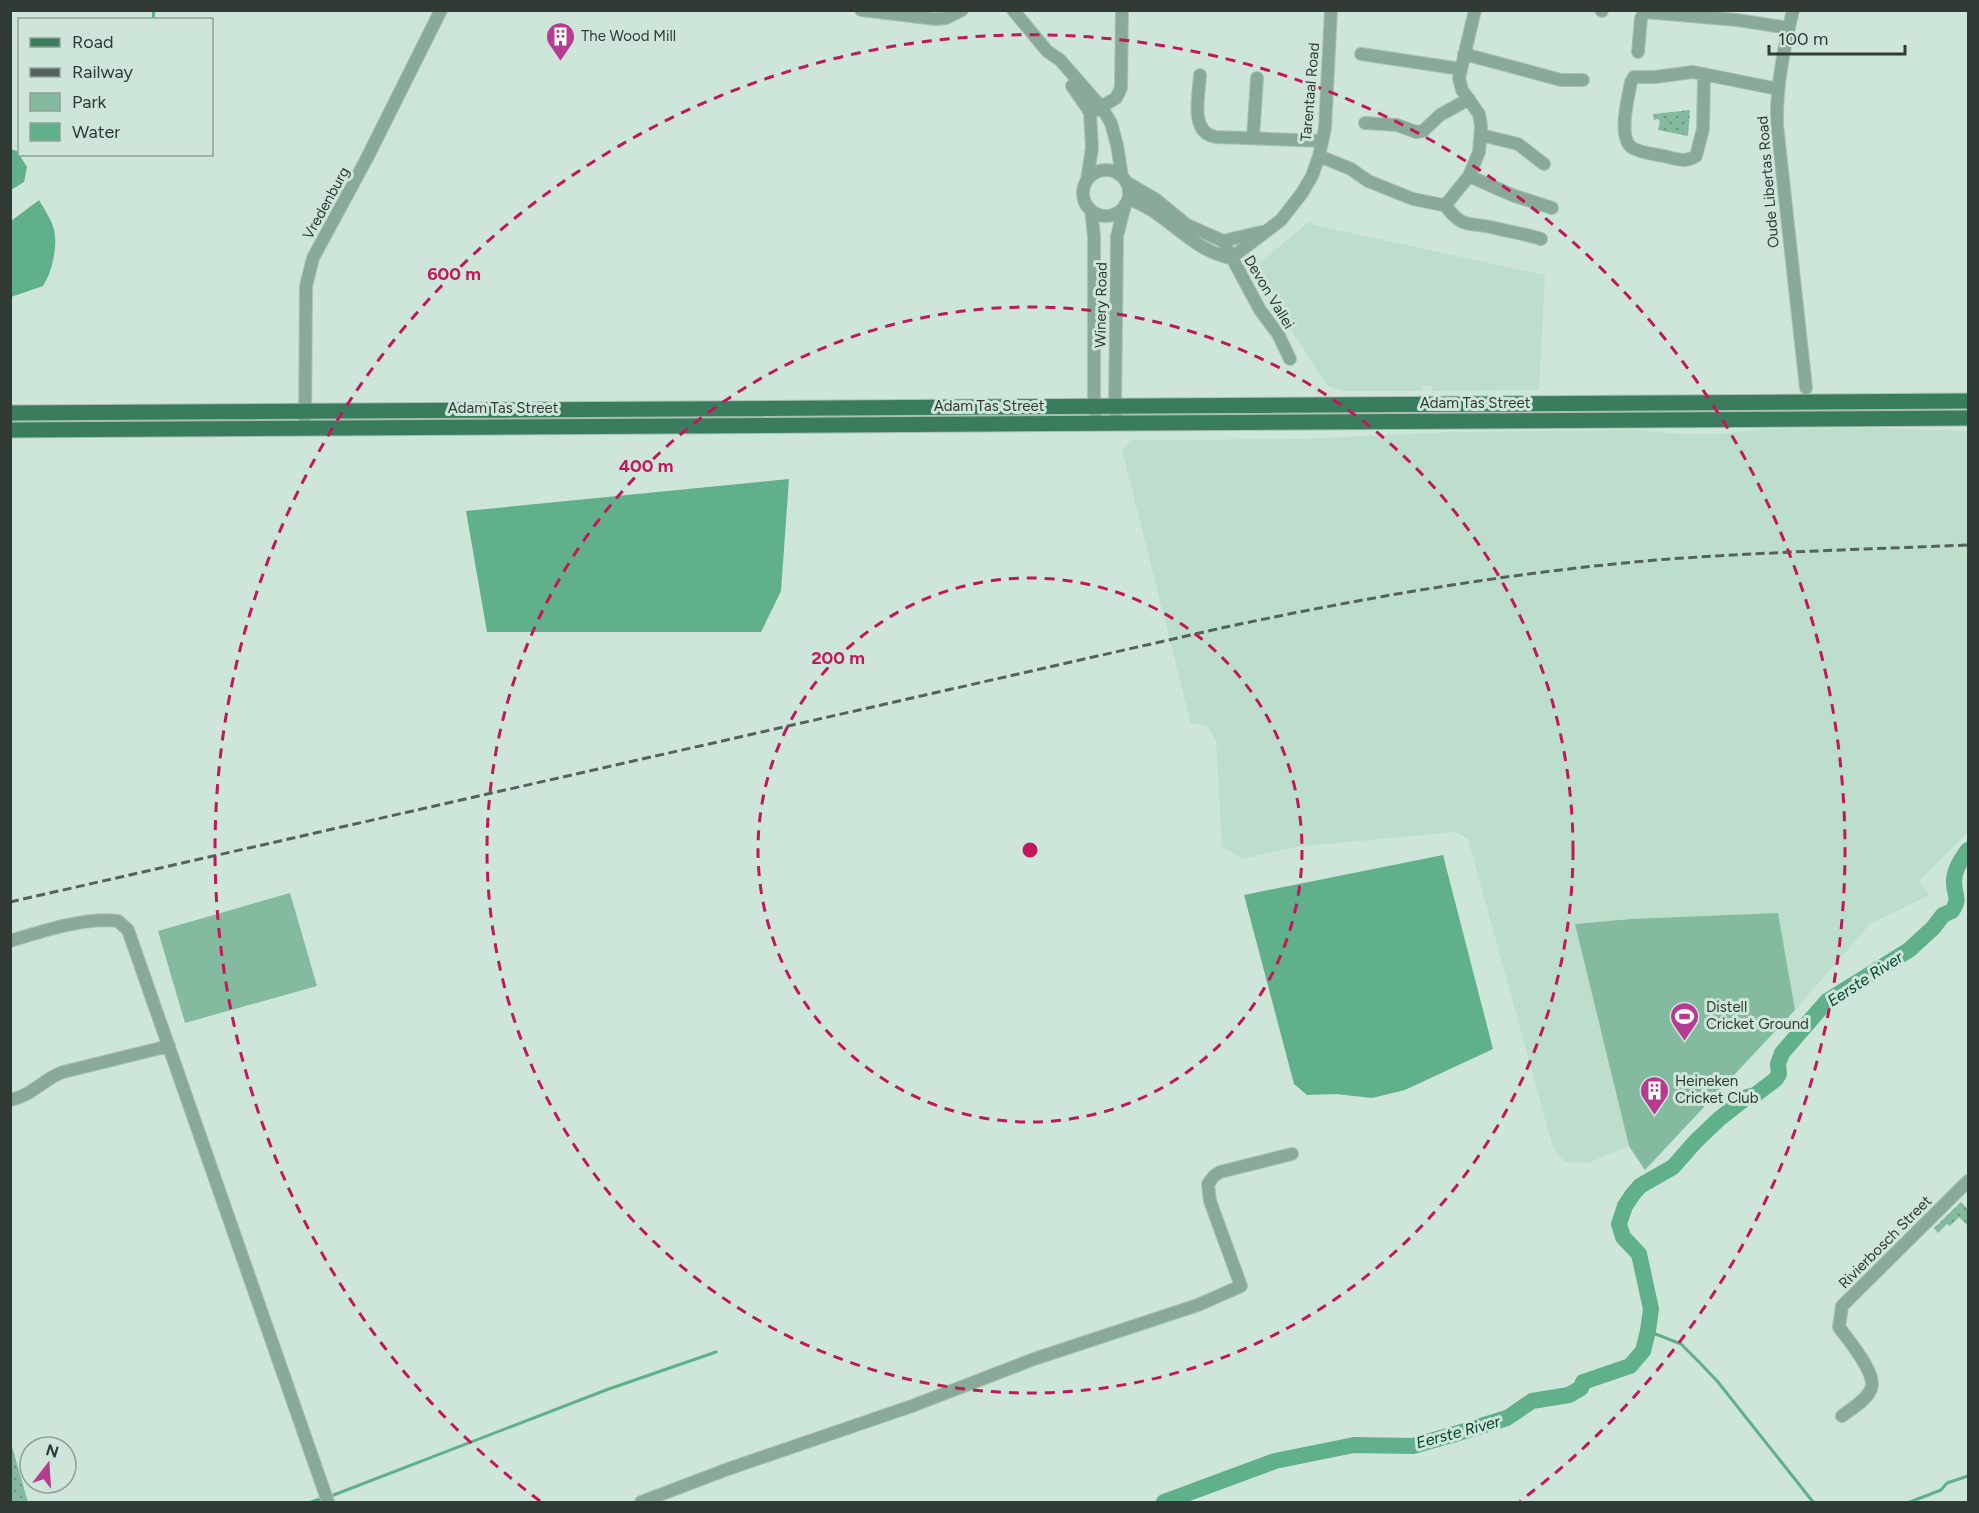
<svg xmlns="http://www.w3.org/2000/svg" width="1979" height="1513" font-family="Figtree,sans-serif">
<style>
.built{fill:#bddecc}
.grass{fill:url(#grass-dots)}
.park{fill:#84bba0}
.water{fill:#60b08b}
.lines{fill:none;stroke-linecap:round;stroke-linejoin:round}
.stream{stroke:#60b08b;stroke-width:3}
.river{stroke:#60b08b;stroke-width:16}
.minor-casing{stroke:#abc0b5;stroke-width:14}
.major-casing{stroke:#abc0b5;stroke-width:17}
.minor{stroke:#89aa98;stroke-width:12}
.major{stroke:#3a7c5e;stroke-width:15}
.rail{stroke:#56635c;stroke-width:3;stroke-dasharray:9 4.5;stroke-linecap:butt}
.ring{fill:none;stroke:#c2185b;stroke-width:3;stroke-dasharray:10 8}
.labels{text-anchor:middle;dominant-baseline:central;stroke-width:6;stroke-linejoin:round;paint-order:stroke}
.poi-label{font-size:15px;fill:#313a35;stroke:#cde6d9;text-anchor:start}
.street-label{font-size:15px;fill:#313a35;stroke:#cde6d9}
.water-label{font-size:16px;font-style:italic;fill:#00452d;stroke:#cde6d9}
.centre{fill:#c2185b;stroke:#cde6d9;stroke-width:3}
.ring-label{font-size:18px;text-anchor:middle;font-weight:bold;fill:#c2185b;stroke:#cde6d9;stroke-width:6;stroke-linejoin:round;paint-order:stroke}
</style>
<defs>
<pattern id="grass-dots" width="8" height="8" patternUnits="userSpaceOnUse" patternTransform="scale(1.5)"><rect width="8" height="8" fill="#84bba0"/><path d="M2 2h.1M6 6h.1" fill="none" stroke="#6d9983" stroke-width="1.8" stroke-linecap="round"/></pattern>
</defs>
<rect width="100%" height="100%" fill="#cde6d9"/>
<!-- built -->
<path class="built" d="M1310,221L1314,225L1545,275L1539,390L1432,391V386H1423L1422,391H1343L1331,387L1326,383L1256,276L1257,265Z
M1885,428L1968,431V832L1919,881L1929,895L1870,924L1795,1010L1778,913L1631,919L1575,924L1629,1146L1588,1163L1566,1162L1557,1154L1552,1144L1468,839L1455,832L1295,847L1242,859L1222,846L1216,741L1208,727L1199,724H1191L1122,450L1131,440L1302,439L1453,432L1639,430L1680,434H1721L1762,429Z"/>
<!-- grass -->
<path class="grass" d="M1690,110L1688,136L1658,130L1660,122L1658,119L1654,120L1653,114Z
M1961,1202L1968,1209V1226L1959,1217L1950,1226L1947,1224L1938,1233L1934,1228Z
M11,1443L28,1502H29H11Z"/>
<!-- park -->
<path class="park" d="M290,893L317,986L185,1023L158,931Z
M1778,913L1795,1010L1645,1170L1629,1146L1575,924L1631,919Z"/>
<!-- water -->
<path class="water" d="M11,149L17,151L27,167L24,182L11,190Z
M39,200C44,209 52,220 54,230C58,247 52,272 43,286L11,297V221Z
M789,479L781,591L761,632H487L466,511Z
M1443,855L1493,1049L1405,1090L1372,1098L1336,1094L1307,1095L1294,1084L1244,895Z"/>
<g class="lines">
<!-- stream -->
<path class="stream" d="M153,19L154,10
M1648,1331L1681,1344L1700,1363L1718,1382L1813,1502
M331,1496L606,1390L716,1352
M311,1502L323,1498
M1910,1502L1941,1490L1947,1483L1968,1476"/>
<!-- river -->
<path class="river" d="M1164,1502L1275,1461L1354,1445L1413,1446L1455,1434L1507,1418L1532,1401L1569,1395L1581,1388L1583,1382L1586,1381L1630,1366L1643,1351L1648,1331L1651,1309L1639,1254L1623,1237L1619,1224L1625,1206L1633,1194L1640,1186L1673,1167L1695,1142L1719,1119L1747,1097L1755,1095L1776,1079L1779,1074L1778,1064L1782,1053L1827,1001L1909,950L1933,928L1943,915L1952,911C1961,897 1954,896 1954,882C1954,870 1961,859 1968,850"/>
<defs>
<path id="minor" d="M861,10L936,19L946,18L962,10
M1013,10L1047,51L1060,60L1102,108L1111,123L1117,145L1122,176
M1601,10L1602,11
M1793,10C1784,48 1776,86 1777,125L1806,388
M1638,52L1641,18L1645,12L1737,20L1789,28
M1361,54L1461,69
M1464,54L1561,80H1583
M1704,74L1703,129L1696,156C1686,163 1675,159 1664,156C1654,154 1639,153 1631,147C1618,136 1628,98 1631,82L1634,77H1655L1693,72L1778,89
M1200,75C1199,95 1189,133 1216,137L1322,141
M1072,86L1090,112L1092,148L1087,180
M1096,110L1116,98L1121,88L1122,10
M1365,123L1397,125L1416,132L1423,131L1440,115L1469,99
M1481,135L1518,144L1544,164
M1253,138L1257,78
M1319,156L1351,169L1368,181L1413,199L1443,205L1448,202L1469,176L1479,152L1481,126L1479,114L1462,90L1459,78L1475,10
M1083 193a23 23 0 1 1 46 0a23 23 0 1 1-46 0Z
M1469,176L1512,195L1552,208
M1126,182L1155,199L1187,225L1223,241
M1128,199C1167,211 1189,250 1231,258L1281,220L1302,193L1312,176L1319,156L1325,128L1331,10
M1445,205C1464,231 1469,221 1495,228C1510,232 1526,234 1541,239
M1091,210L1094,236V406L1096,423
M1223,241L1260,310L1278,334L1290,359
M1223,241L1261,232
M1117,423L1115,406L1117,236L1125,205
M305,428L306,286L313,258L366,160L441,10
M10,941C42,931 85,917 118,921L128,930L328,1502
M10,1100C32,1096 43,1079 63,1072L169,1046
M1842,1416C1851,1409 1865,1401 1870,1391C1880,1376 1848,1340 1839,1327L1842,1306L1968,1181
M641,1502L728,1469L912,1406L1034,1359L1198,1305L1241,1286L1210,1201L1208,1184L1214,1176L1220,1172L1292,1154"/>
<path id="major" d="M10,413L1968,401
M10,430L1968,418"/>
</defs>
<!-- minor casing -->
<use href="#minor" class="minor-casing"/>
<!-- major casing -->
<use href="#major" class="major-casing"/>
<!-- minor -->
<use href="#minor" class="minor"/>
<!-- major -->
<use href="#major" class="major"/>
<!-- rail -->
<path class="rail" d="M10,902L1226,627C1372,596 1520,571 1669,559C1769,552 1869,549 1968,545"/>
</g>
<!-- distance rings -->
<g class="ring">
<circle cx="1030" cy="850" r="272"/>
<circle cx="1030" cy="850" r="543"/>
<path d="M540 1501A815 815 0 1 1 1520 1501"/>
</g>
<!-- icons -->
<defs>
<symbol id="building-pin" viewBox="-11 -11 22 30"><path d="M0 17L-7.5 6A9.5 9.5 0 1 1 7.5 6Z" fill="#b53c90" stroke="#cde6d9"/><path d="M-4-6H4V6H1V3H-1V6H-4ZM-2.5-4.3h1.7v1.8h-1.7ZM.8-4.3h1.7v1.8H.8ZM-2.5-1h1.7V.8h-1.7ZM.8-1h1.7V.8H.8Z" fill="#fff"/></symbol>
<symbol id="stadium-pin" viewBox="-11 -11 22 30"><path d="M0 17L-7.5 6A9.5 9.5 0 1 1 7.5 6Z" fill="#b53c90" stroke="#cde6d9"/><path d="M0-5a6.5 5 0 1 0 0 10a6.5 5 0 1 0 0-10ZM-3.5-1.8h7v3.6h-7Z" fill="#fff"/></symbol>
</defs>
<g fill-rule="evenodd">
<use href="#building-pin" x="544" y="20" width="33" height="45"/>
<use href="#stadium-pin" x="1668" y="1000" width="33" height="45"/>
<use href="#building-pin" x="1638" y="1074" width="33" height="45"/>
</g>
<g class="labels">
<!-- poi labels -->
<g class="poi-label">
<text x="581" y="36">The Wood Mill</text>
<text x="1706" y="1007">Distell<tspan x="1706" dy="17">Cricket Ground</tspan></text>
<text x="1675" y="1081">Heineken<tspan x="1675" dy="17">Cricket Club</tspan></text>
</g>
<!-- street labels -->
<g class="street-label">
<text transform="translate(1310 92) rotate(-85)">Tarentaal Road</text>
<text transform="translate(1768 182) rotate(-95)">Oude Libertas Road</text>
<text transform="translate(326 203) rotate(-61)">Vredenburg</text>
<text transform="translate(1269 292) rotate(59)">Devon Vallei</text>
<text transform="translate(1101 305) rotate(-89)">Winery Road</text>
<text x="1475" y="403">Adam Tas Street</text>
<text x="989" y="406">Adam Tas Street</text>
<text x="503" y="408">Adam Tas Street</text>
<text transform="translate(1885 1242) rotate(-45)">Rivierbosch Street</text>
</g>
<!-- water labels -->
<g class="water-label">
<text transform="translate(1865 979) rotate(-33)">Eerste River</text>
<text transform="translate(1458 1432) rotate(-15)">Eerste River</text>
</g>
</g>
<circle cx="1030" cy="850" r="9" class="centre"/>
<g class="ring-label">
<text x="454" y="280">600 m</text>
<text x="646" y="472">400 m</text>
<text x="838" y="664">200 m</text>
</g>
<!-- border -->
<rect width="1979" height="1513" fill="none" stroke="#313a35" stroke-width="24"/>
<!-- legend -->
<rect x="18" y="18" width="195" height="138" fill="#cde6d9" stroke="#8fa197" stroke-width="1.5"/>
<rect x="30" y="38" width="30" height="9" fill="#3a7c5e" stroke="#8fa197" stroke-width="1.5"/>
<text x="72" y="48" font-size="18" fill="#313a35">Road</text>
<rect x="30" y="68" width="30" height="9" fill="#56635c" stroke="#8fa197" stroke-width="1.5"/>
<text x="72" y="78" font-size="18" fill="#313a35">Railway</text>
<rect x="30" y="93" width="30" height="18" fill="#84bba0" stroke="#8fa197" stroke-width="1.5"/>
<text x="72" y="108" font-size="18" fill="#313a35">Park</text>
<rect x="30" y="123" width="30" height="18" fill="#60b08b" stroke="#8fa197" stroke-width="1.5"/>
<text x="72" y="138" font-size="18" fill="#313a35">Water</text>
<!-- north arrow -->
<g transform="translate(48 1465) rotate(17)"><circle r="28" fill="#cde6d9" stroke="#8fa197" stroke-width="1.5"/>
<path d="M0-4.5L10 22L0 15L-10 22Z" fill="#b53c90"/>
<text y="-9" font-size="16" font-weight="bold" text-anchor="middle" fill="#313a35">N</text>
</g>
<!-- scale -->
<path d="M1769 45v9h136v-9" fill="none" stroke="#313a35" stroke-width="3"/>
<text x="1778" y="45" font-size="18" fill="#313a35" stroke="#cde6d9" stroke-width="4.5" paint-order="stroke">100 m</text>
</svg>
